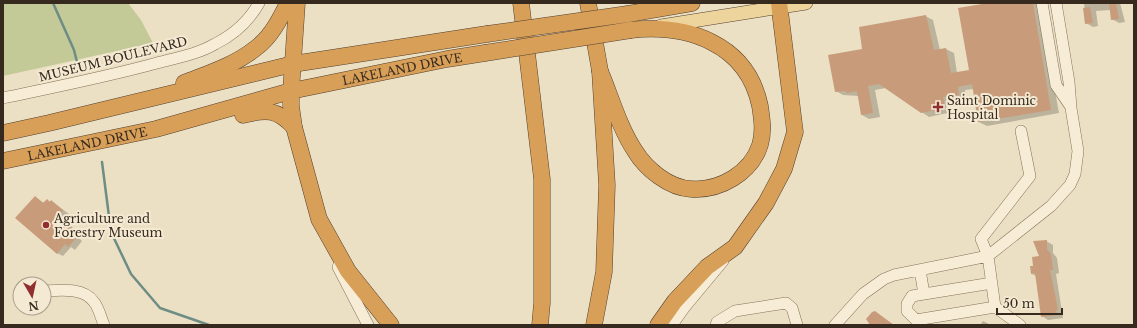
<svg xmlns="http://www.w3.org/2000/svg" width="1137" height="328" font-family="'Libre Baskerville',serif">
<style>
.green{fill:#c4c998}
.shadow{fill:#0003}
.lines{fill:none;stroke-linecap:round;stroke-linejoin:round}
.stream{stroke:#6d8d85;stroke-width:2.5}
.building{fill:#c89b7b}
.minor-casing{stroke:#85715b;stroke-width:12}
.major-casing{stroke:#53402f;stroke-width:14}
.highway-casing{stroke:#53402f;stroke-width:17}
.minor{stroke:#f7edd6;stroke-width:11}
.major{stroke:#edd49d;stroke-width:13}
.highway{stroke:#d79f58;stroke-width:16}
.highway-bridge-casing{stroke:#53402f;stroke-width:17;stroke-linecap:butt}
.highway-bridge{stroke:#d79f58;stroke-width:16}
.poi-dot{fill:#912e2f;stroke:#f4ead3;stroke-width:1.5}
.labels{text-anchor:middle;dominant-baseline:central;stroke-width:4;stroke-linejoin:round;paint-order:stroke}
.street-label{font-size:12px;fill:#362a1e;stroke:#f4ead3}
.poi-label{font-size:12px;fill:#362a1e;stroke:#f4ead3;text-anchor:start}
</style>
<rect width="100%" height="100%" fill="#ece0c4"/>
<!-- green -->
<path class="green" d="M3,3H128L141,20L153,43L3,76Z"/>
<!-- shadow -->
<path class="shadow" d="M986,3H1039L1059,113L987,126L979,122L974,89L965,90L966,99L950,101L952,112L929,117L886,88L875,90L880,117L869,119L862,115L858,96L843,95L836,91L864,50L925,16L933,20L940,50L946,49L954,53L957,73L970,71Z
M1084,3H1120L1125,22L1119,23L1112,19L1111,10L1096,11L1098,26L1093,27L1086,23Z
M35,197L44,203L51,201L69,214L64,220L82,236L79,238L82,241L75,250L71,247L63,256L57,253Z
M1046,241L1053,245V253L1057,258L1059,273L1056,274L1063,318L1048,320L1042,316L1036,276L1032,274Z
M983,321L989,324L990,325H980Z"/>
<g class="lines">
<!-- stream -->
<path class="stream" d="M53,3L74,50L79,70
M102,162L111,232L131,274L160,308L209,325"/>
</g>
<!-- building -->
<path class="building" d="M988,3H1033L1051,110L978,122L972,84L958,87L959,95L943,97L945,108L921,113L879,84L868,86L873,113L861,115L857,91L847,93L845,91L835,92L828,55L862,49L859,27L926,15L934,50L946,48L951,73L969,70L958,8Z
M1109,3H1116L1119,19L1111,20Z
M1090,7L1093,23L1085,24L1083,8Z
M35,196L43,203L47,199L50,202L51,200L63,210L58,216L76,231L74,234L77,237L68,247L65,244L57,254L15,218Z
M1047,240V249L1051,254L1053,270H1050L1058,310H1056L1057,315L1041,317L1035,273L1031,274L1030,266H1033L1032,257L1039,256L1033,241Z
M875,311L894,325H870L866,319L872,312Z"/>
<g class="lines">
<defs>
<path id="minor" d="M1042,3L1056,85L1071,107
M3,98C55,87 106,77 157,63C176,58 198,54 215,44C233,35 249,21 259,3
M338,267L368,325
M920,270L924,294L992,283
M44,291C59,290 84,287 94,302C99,308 101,318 104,325
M924,294L912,296L907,304V311L916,320L995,307
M672,325L684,308L723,261
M716,325L717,322L735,311L786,303L792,308L797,325
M835,325L863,294L884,279L894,275L988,256L1051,206L1070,185L1075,174L1078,151L1071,108L1069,82L1056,3
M1020,325L995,307L988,256L981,239L1030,176L1021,131"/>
<path id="major" d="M661,26L806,3"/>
<g id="highway">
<path d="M297,3L291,91V106L294,127L319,219L348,271L391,325"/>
<path d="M521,3L542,179V303L540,325"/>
<path d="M588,3L600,71L607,185L604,272L594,325"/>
<path d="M628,14L692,3"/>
<path d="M600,71C611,97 619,127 635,151C646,169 669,188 691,189C720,191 751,173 760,145C764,132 762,119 760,106C747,43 687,24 631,30"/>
<path d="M184,83C209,73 235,65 256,48C271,37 280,19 288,3"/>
<path d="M243,115C267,109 277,109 294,127"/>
<path d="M3,133L49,123L293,64L487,34"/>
<path id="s1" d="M3,161L156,129L291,91L447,59L485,53"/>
<path d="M658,325L675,301L707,267L735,247L766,203L784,169L795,132L779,3"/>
</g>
</defs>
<!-- minor casing -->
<use href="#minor" class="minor-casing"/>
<!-- major casing -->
<use href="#major" class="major-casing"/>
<!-- highway casing -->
<use href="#highway" class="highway-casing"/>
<!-- minor -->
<use href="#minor" class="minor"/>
<!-- major -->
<use href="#major" class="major"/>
<!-- highway -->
<use href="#highway" class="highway"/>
<defs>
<path id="highway-bridge" d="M487,34L628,14
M485,53L631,30"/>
</defs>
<!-- highway-bridge casing -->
<use href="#highway-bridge" class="highway-bridge-casing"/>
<!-- highway-bridge -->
<use href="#highway-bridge" class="highway-bridge"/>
</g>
<!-- markers -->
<g class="poi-dot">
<path d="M936 101h4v4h4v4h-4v4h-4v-4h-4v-4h4z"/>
<circle cx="46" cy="225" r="4"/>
</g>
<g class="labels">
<!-- street labels -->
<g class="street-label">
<text transform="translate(113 59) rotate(-14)">MUSEUM BOULEVARD</text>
<text stroke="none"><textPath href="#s1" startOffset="410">LAKELAND DRIVE</textPath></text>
<text stroke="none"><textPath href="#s1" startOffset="86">LAKELAND DRIVE</textPath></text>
</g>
<!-- poi labels -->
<g class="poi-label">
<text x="947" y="100">Saint Dominic<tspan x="947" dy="14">Hospital</tspan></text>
<text x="54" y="218">Agriculture and<tspan x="54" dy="14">Forestry Museum</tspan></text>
</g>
</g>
<!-- border -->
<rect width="1137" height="328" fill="none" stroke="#362a1e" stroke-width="8"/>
<!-- north arrow -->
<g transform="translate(32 296) rotate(171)"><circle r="19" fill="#f4ead3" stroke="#a89d8b"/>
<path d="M0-3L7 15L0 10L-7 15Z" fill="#912e2f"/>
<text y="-6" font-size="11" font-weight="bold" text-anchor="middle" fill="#362a1e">N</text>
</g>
<!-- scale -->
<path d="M997 308v6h65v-6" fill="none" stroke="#362a1e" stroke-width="2"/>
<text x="1003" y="308" font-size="12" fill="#362a1e" stroke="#f4ead3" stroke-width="3" paint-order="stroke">50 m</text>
</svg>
